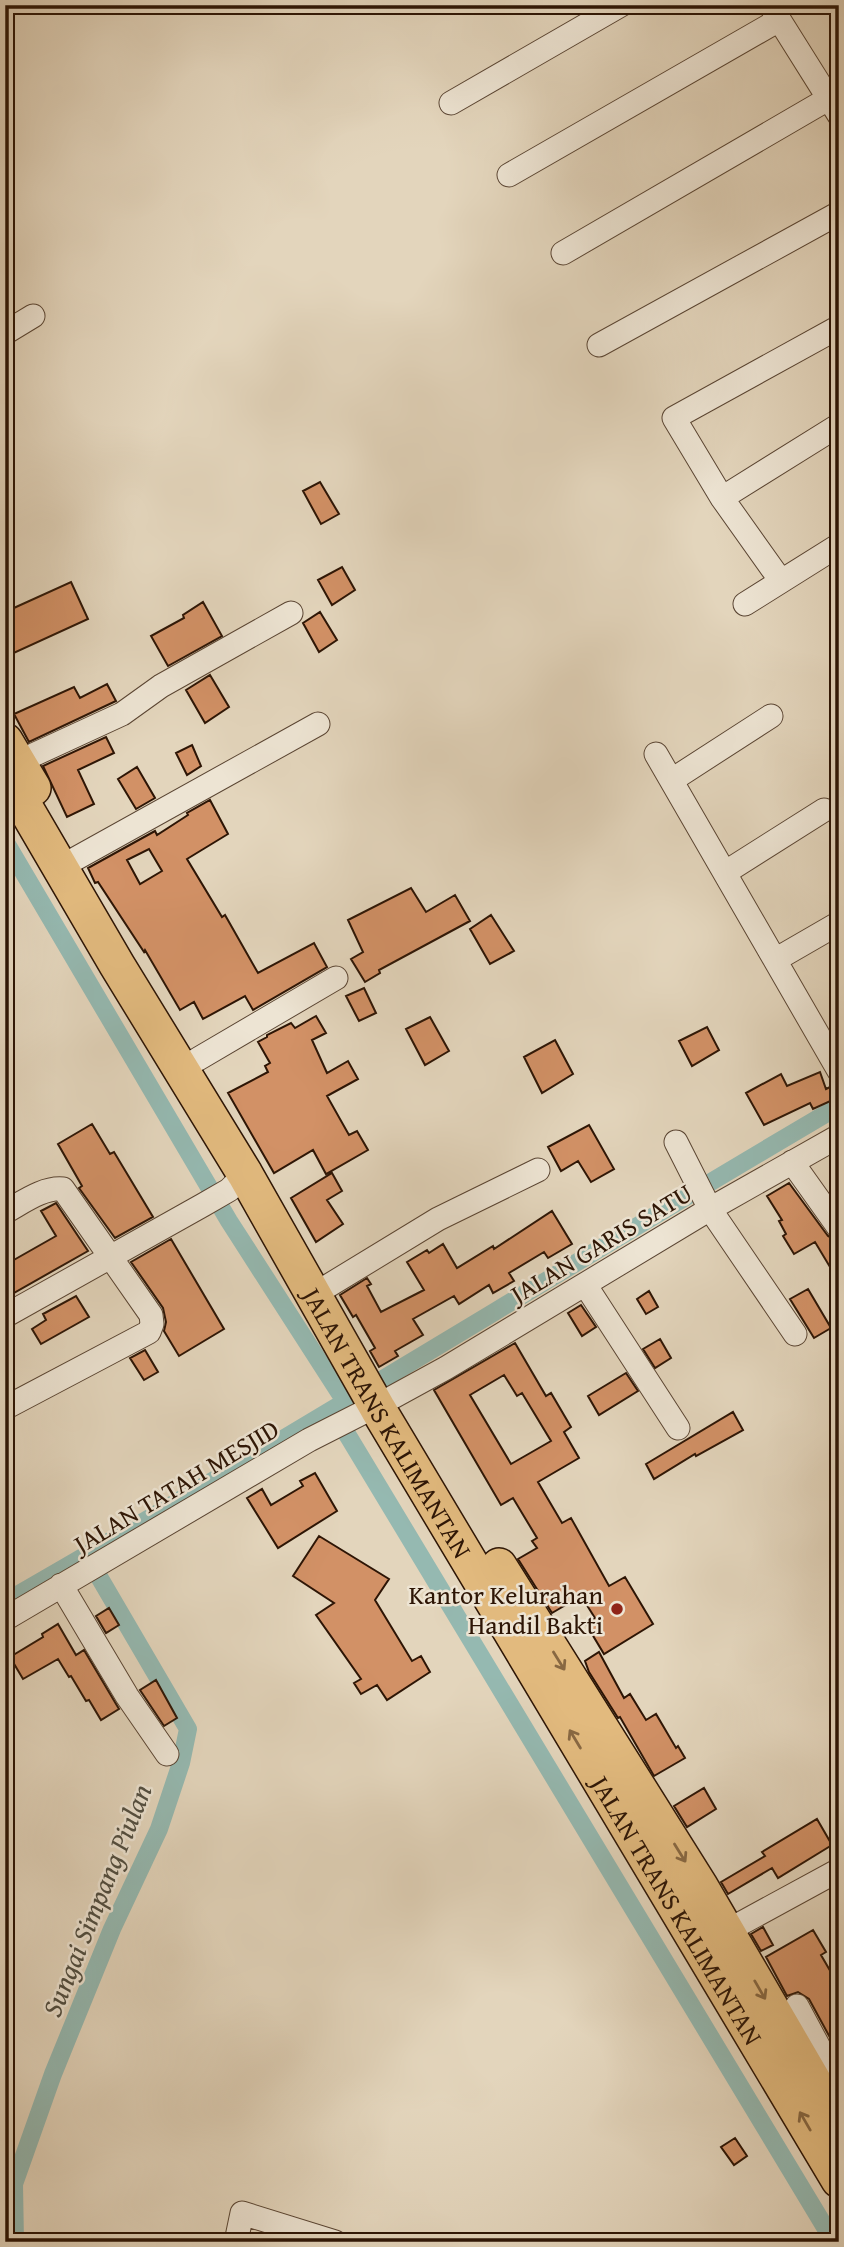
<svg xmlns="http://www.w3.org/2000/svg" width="844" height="2247" font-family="'Gentium Book Plus',serif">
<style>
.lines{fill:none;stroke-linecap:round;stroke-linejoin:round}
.canal{stroke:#95b9b1;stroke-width:18}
.building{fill:#d29166;stroke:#2d1505;stroke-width:2;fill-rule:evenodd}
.minor-casing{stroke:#5a4533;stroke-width:25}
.highway-casing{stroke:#2d1505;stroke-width:38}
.minor{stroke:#ede4d3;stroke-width:23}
.highway{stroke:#e2ba7e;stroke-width:35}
.oneway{stroke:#886842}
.poi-dot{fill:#8f2418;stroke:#ede4d3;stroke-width:2.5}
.labels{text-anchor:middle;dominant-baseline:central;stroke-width:5;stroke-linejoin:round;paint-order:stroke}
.street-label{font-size:26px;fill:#2d1505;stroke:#ede4d3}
.poi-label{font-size:26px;fill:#2d1505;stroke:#ede4d3;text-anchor:end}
.water-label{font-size:28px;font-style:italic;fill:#514e41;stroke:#ede4d3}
</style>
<rect width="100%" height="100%" fill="#e3d5bc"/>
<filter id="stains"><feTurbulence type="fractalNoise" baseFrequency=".00286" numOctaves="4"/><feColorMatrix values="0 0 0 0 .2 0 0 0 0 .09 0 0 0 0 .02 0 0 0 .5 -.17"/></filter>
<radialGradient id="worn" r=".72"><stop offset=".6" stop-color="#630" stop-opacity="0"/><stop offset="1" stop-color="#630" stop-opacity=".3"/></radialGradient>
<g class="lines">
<!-- canal -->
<path class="canal" d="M5,841L229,1221L346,1403
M333,1411L834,2242
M5,1602C286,1441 560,1270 839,1106
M15,2242L14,2184L53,2074L112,1929L159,1829L181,1763L188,1729L88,1558"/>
</g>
<!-- building -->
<path class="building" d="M320,482L339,514L321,524L303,491Z
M342,567L355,590L332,605L318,580Z
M71,582L88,619L5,657V612Z
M203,602L222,636L168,666L151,636L184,618L183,615Z
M320,612L337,640L319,652L303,623Z
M210,675L229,707L205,723L186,690Z
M107,684L116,701L29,742L14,714L74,687L80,698Z
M106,737L114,753L78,770L94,804L67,817L43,766Z
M192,745L201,766L187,775L176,753Z
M137,767L155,798L136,809L118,779Z
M210,800L228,834L187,859L222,917L225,915L258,973L314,943L327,967L253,1010L245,996L203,1019L194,1002L180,1010L145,950L144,952L98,882L95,883L88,868L155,831L157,835L188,815L187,813ZM149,849L162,871L140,884L127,860Z
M411,888L426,912L455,895L470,921L379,970L380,973L365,982L351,959L363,952L348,920Z
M491,915L514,951L490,964L470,929Z
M364,988L376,1013L359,1021L346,996Z
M316,1016L326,1033L312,1040L327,1073L348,1061L358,1079L327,1096L349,1135L357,1131L368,1150L326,1174L313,1150L274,1173L228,1093L268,1072L265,1066L270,1063L258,1042L267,1037V1035L291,1023L295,1028Z
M430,1017L449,1051L425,1065L406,1029Z
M707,1027L719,1050L692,1066L679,1041Z
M555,1040L573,1074L542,1093L524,1057Z
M820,1072L826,1089L832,1086L837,1098L813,1109L810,1103L764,1125L746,1093L781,1074L787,1086Z
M92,1124L110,1154L114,1152L153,1217L115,1238L79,1188L82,1186L58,1144Z
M589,1125L614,1169L591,1182L578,1161L561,1171L548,1147Z
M332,1173L342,1191L327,1200L343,1224L316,1242L291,1198Z
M789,1183L828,1236L839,1242V1262L830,1267L815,1242L794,1254L783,1236L786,1234L779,1221L782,1220L767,1196Z
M56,1203L88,1251L5,1298V1265L56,1236L41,1211Z
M552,1211L572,1244L548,1258L544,1252L509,1273L514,1281L493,1293L489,1285L459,1304L454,1296L413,1319L423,1335L395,1351L398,1356L379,1367L370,1351L375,1348L356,1315L353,1317L340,1295L367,1278L371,1284L367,1286L381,1312L424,1290L407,1262L427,1250L429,1253L443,1244L457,1268L493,1246L494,1249Z
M171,1239L224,1329L179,1356L164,1331L166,1322L163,1308L131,1262Z
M808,1289L831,1328L814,1338L790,1299Z
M649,1291L658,1307L646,1314L637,1299Z
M76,1296L89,1317L41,1344L32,1329L46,1320L43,1314Z
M581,1305L596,1327L582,1336L568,1313Z
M660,1339L671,1358L655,1368L643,1349Z
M515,1343L546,1396L551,1393L571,1427L564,1432L579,1458L538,1482L562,1523L571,1518L609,1586L625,1577L653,1624L604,1654L586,1624L595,1618L581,1596L552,1613L518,1559L537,1548L532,1541L537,1538L513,1498L501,1505L434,1390ZM504,1375L517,1396L522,1393L551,1441L511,1464L470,1395Z
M145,1350L158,1372L144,1380L130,1358Z
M626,1373L638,1391L599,1415L588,1396Z
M733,1412L743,1430L696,1456L695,1454L654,1479L646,1464Z
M315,1473L337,1511L278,1548L247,1498L262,1489L271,1505L303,1486L300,1481Z
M319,1536L389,1579L375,1600L412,1661L421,1656L430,1672L387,1700L377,1685L361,1694L354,1683L361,1679L316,1615L334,1603L293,1576Z
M109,1608L119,1625L106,1633L96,1616Z
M58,1624L76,1655L84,1650L119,1709L101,1720L89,1700L86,1701L71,1676L69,1677L58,1659L23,1679L10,1657L43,1637L42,1634Z
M599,1652L624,1698L630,1694L646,1720L656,1714L676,1748L678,1746L685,1758L654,1776L620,1717L618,1718L589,1672L585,1661Z
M156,1680L177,1718L164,1726L140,1690Z
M704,1788L716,1809L687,1827L674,1806Z
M817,1819L832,1845L778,1878L772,1868L728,1894L721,1882L765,1856L762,1852Z
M763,1927L773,1945L761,1951L751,1934Z
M813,1930L826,1952L821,1955L839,1986V2054L809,1999L798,1992L787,1996L766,1957Z
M735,2138L747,2156L734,2165L721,2147Z"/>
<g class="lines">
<defs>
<path id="minor" d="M770,5L839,115
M451,103L621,5
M509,175L779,20
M563,253L828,99
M5,333L33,316
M599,345L839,213
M722,498L839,425
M781,581L722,498L674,418L839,327
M745,604L839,545
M656,754L839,1071
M18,762L122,714L161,686L291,613
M672,780L771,716
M75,859L318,724
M726,872L824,810
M775,960L839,923
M198,1059L336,978
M676,1142L710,1209L795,1334
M792,1162L839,1228
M5,1212C22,1203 43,1187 63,1189L151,1315L152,1324L149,1332L5,1408
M328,1286L438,1219L538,1170
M586,1286L678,1428
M5,1316L203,1205L229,1190L245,1174
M393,1397L446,1368L710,1209L839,1136
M61,1585L127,1696L167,1754
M5,1619L309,1440L368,1410L378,1409
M716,1937L839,1870
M797,2006L827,2062L819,2091
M236,2242L242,2213L335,2242"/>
<g id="highway">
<path d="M5,741L33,788"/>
<path id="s1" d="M5,773L117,965L245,1174L378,1409L839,2180"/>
<path d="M499,1566L700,1886L839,2125"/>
</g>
</defs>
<!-- minor casing -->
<use href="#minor" class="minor-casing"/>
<!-- highway casing -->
<use href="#highway" class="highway-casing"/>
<!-- minor -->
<use href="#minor" class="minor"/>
<!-- highway -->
<use href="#highway" class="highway"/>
</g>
<!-- one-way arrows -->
<defs><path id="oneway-shaft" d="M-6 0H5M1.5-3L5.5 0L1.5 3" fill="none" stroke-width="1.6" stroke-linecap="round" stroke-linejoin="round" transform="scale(1.75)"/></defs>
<g class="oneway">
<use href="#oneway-shaft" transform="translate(559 1661) rotate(58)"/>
<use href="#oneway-shaft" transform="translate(575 1739) rotate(-121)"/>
<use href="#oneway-shaft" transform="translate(680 1853) rotate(58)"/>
<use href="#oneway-shaft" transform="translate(760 1990) rotate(60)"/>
<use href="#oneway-shaft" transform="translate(805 2121) rotate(-120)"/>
</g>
<!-- markers -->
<circle class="poi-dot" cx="617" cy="1609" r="7"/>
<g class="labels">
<!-- street labels -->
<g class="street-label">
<text transform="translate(601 1243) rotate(-31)">JALAN GARIS SATU</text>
<text stroke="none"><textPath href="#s1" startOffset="754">JALAN TRANS KALIMANTAN</textPath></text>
<text transform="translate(176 1486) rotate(-31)">JALAN TATAH MESJID</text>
<text stroke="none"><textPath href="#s1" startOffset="1321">JALAN TRANS KALIMANTAN</textPath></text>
</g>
<!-- poi labels -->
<g class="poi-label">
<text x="603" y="1594">Kantor Kelurahan<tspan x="603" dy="30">Handil Bakti</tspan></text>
</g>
<!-- water labels -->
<g class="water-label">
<text transform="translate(96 1900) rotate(-68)">Sungai Simpang Piulan</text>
</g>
</g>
<!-- margin -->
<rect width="844" height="2247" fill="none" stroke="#e3d5bc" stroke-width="28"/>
<rect x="7" y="7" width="830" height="2233" fill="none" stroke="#2d1505" stroke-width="3.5"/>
<rect x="14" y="14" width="816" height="2219" fill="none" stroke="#2d1505" stroke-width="2"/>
<rect width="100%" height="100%" filter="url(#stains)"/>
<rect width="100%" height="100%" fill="url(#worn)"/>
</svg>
